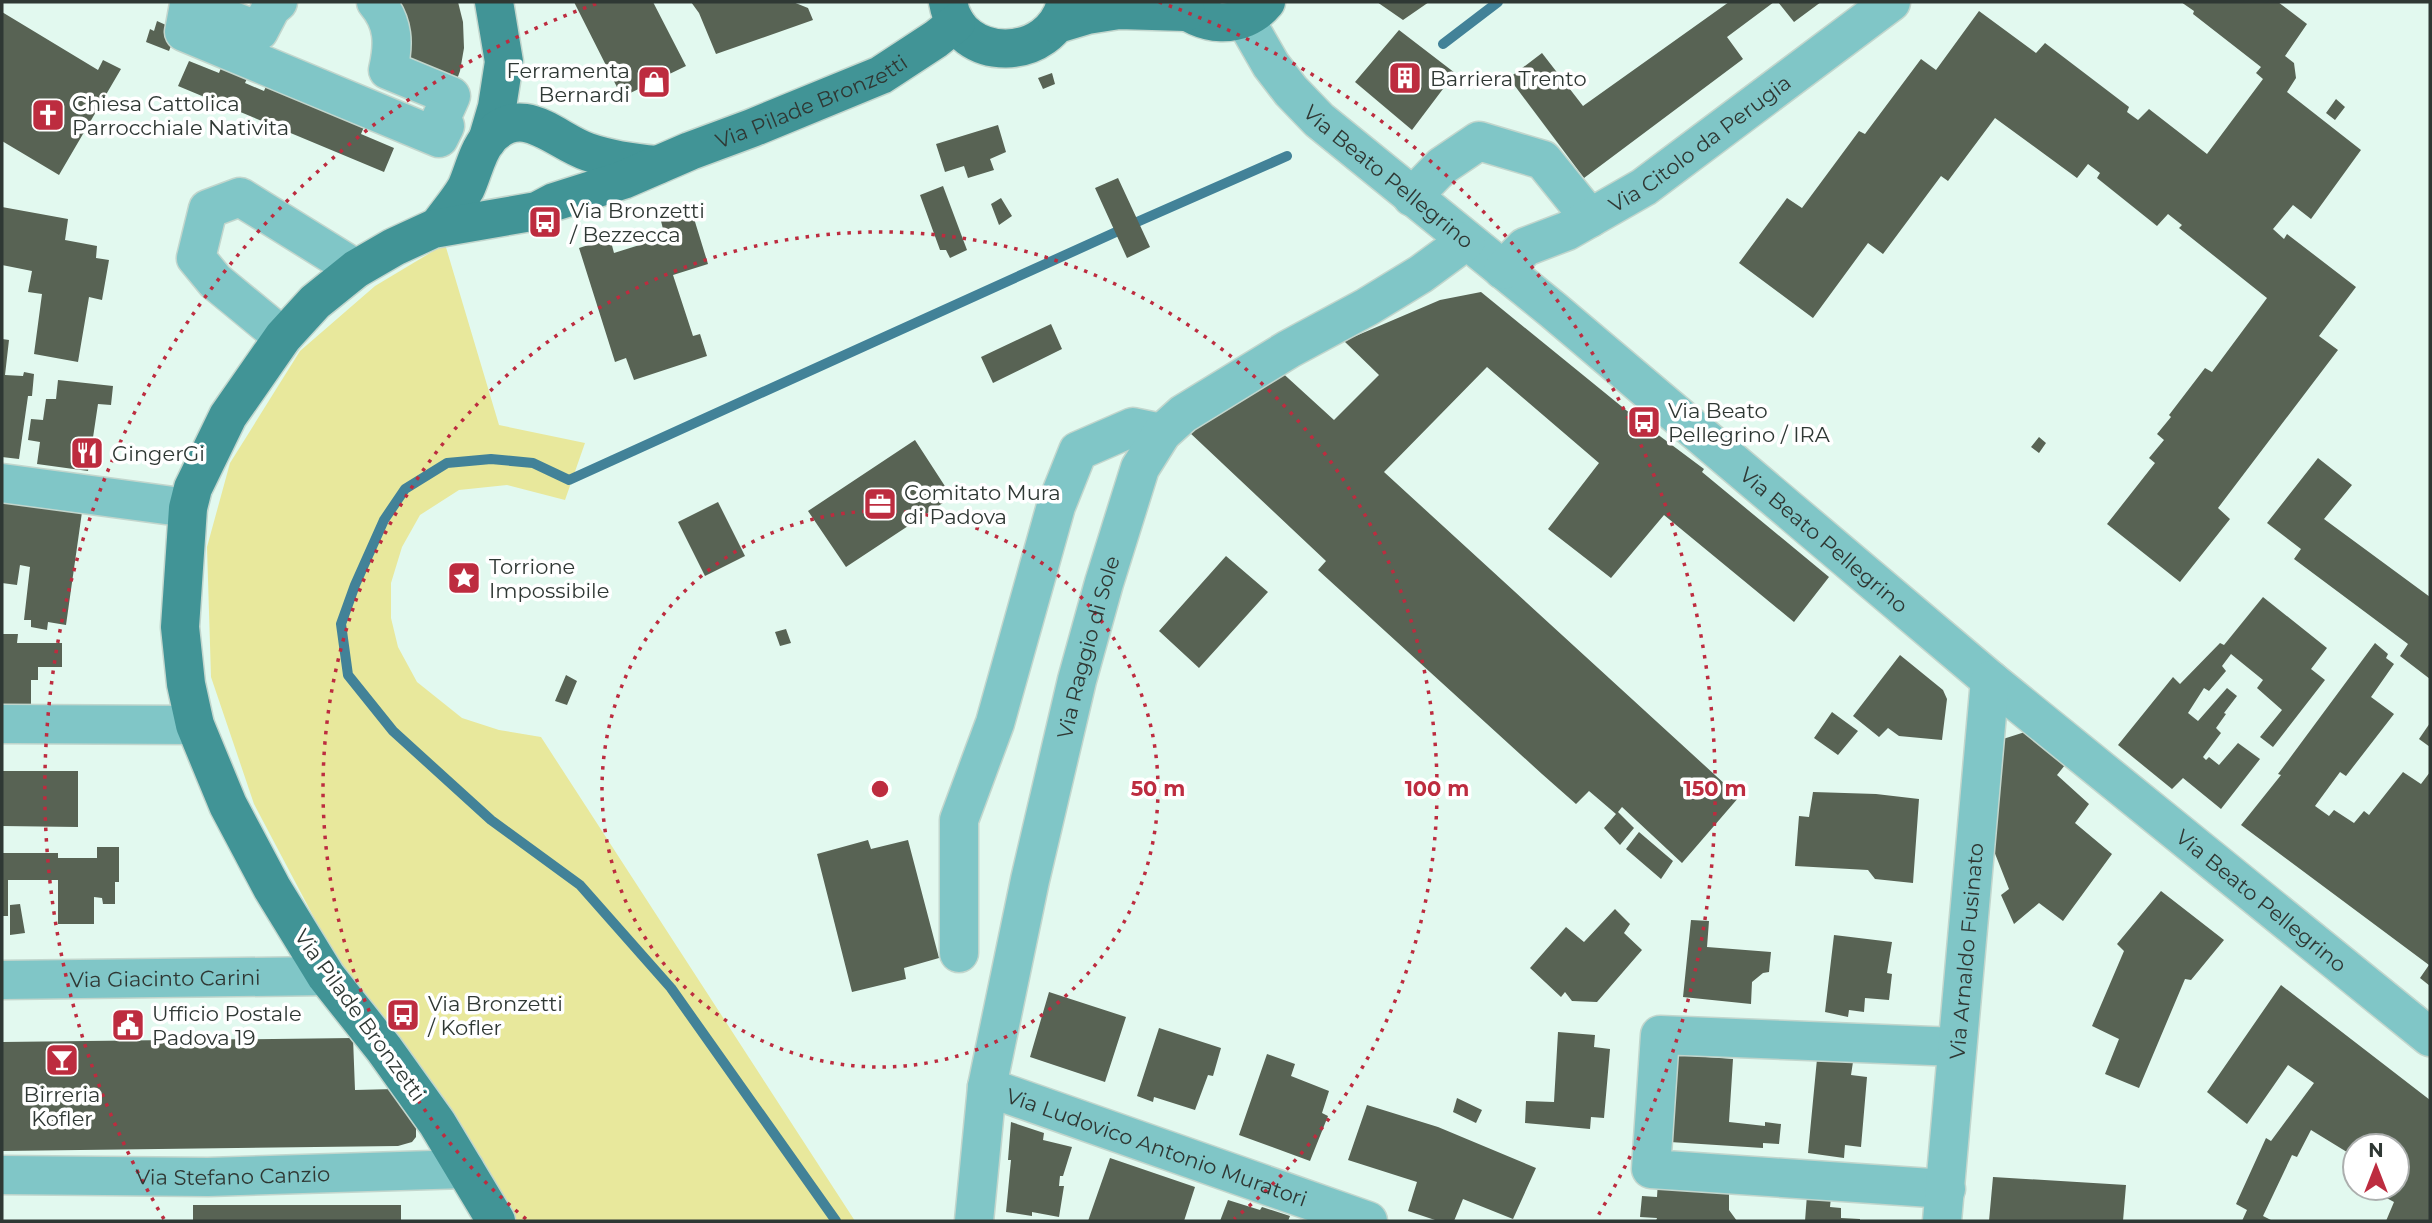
<svg xmlns="http://www.w3.org/2000/svg" width="2432" height="1223" font-family="Montserrat,sans-serif">
<style>
.green{fill:#e8e89c}
.lines{fill:none;stroke-linecap:round;stroke-linejoin:round}
.stream{stroke:#428298;stroke-width:10}
.building{fill:#586354}
.minor-casing{stroke:#c2d6cd;stroke-width:41}
.major-casing{stroke:#c2d6cd;stroke-width:41}
.minor{stroke:#80c6c7;stroke-width:38}
.major{stroke:#419496;stroke-width:38}
.ring{fill:none;stroke:#bd2c3f;stroke-width:3.5;stroke-dasharray:3.5 7}
.labels{text-anchor:middle;dominant-baseline:central;stroke-width:7;stroke-linejoin:round;paint-order:stroke}
.poi-label{font-size:21px;fill:#2f3834;stroke:#fff;text-anchor:start}
.street-label{font-size:21px;fill:#2f3834;stroke:#fff}
.centre{fill:#bd2c3f;stroke:#fff;stroke-width:3.5}
.ring-label{font-size:21px;text-anchor:middle;font-weight:bold;fill:#bd2c3f;stroke:#fff;stroke-width:7;stroke-linejoin:round;paint-order:stroke}
</style>
<rect width="100%" height="100%" fill="#e2f9ef"/>
<!-- green -->
<path class="green" d="M445,244L499,425L585,443L565,500L507,485L459,490L420,515L402,547L391,583V618L398,647L417,682L462,718L499,730L541,737L855,1221H514L487,1176L328,944L254,804L211,677L207,547L230,463L300,351L375,286Z"/>
<g class="lines">
<!-- stream -->
<path class="stream" d="M1443,44L1498,2
M1137,222L1287,156
M836,1221L671,988L580,885L491,820L393,731L348,675L341,624L355,585L384,520L405,489L447,463L491,459L533,463L569,480L1116,232"/>
</g>
<!-- building -->
<path class="building" d="M377,2H458L463,22L464,48L460,71L451,96L388,69Z
M574,2H653L686,66L622,97Z
M691,2H793L808,8L813,20L716,54L699,13Z
M1377,2H1429L1403,20Z
M1729,2H1774L1727,37L1743,59L1584,178L1509,78L1542,53L1583,106Z
M1778,2H1821L1794,22Z
M2181,2H2278L2307,24L2285,56L2294,63L2296,78L2287,92L2361,150L2311,219L2293,205L2273,229L2284,239L2287,234L2356,287L2319,336L2338,350L2218,508L2230,519L2180,582L2107,524L2155,463L2149,458L2164,440L2157,434L2171,417L2169,415L2205,368L2212,372L2267,298L2179,228L2182,225L2168,214L2157,226L2097,178L2100,173L2088,164L2077,178L1995,118L1948,181L1941,176L1883,254L1868,243L1813,318L1739,263L1787,198L1802,208L1859,131L1865,134L1921,59L1936,70L1979,11L2036,53L2045,43L2129,107L2127,112L2138,120L2149,109L2207,154L2263,79L2256,73L2261,67L2193,14L2194,11Z
M2,12L98,70L103,60L121,69L59,175L2,141Z
M157,21L177,30L169,51L146,42L150,29L154,31Z
M1399,30L1455,73L1412,130L1355,82Z
M189,61L219,73L223,63L249,74L245,83L264,91L267,84L366,122L361,134L394,148L384,172L178,86Z
M1052,73L1055,84L1043,89L1038,78Z
M2336,99L2345,107L2335,120L2326,113Z
M998,125L1006,152L990,159L994,170L968,178L964,166L945,172L936,144Z
M1118,178L1150,247L1127,258L1095,188Z
M943,186L967,250L950,258L946,250H940L920,195Z
M1001,198L1012,216L999,225L991,204Z
M2,207L68,219L65,240L97,246L96,258L109,260L102,300L89,297L78,362L34,354L42,294L28,292L32,271L2,265Z
M692,212L708,264L673,275L693,336L700,334L707,356L634,380L626,358L615,362L579,248L610,238L614,253L665,237L661,221Z
M1481,292L1637,419L1704,469L1702,472L1829,577L1794,622L1664,515L1611,578L1548,529L1599,463L1487,367L1384,472L1739,797L1682,863L1622,807L1618,812L1634,828L1620,845L1604,828L1616,814L1589,791L1576,804L1542,774L1318,570L1326,561L1188,431L1277,368L1334,420L1379,375L1344,341L1440,300Z
M1051,324L1062,349L993,383L981,357Z
M2,339L9,340L5,375L23,376L24,372L34,374L32,396H28L19,459L2,457Z
M58,380L113,386L111,405L98,404L88,471L37,464L40,442L28,440L31,419L43,420L46,399H56Z
M2039,437L2046,443L2039,453L2031,447Z
M915,440L952,497L846,567L808,511Z
M2318,458L2352,485L2324,519L2430,597V679L2400,656L2408,644L2294,559L2301,549L2267,523Z
M2,502L82,512L66,625L48,622L47,630L31,627V620H24L30,567L20,565L17,585L2,583Z
M718,502L745,556L705,576L678,522Z
M1226,556L1268,592L1199,668L1159,631Z
M2263,597L2327,648L2311,669L2325,680L2273,747L2260,737L2282,710L2257,688L2263,680L2231,654L2222,666L2226,671L2209,691L2204,688L2188,713L2198,721L2227,688L2237,696L2224,713L2226,714L2216,728L2221,733L2203,757L2206,760L2209,757L2219,765L2238,743L2260,759L2221,809L2183,778L2172,789L2118,745L2173,677L2180,684L2220,643L2224,645Z
M786,629L791,643L780,646L775,632Z
M2,634H18L17,643H62V667H38V680H31V705H2Z
M2375,643L2388,654L2386,658L2394,664L2371,697L2394,714L2346,776L2340,772L2315,806L2329,816L2334,810L2354,823L2364,811L2369,815L2403,772L2421,784L2430,772V986L2420,978L2429,965L2241,825L2281,775L2278,774Z
M1900,655L1943,690L1947,699L1942,740L1899,736L1888,728L1879,737L1853,716Z
M566,675L577,681L567,705L555,701Z
M1832,712L1858,731L1838,755L1814,738Z
M2430,723V747L2419,739Z
M2025,732L2065,765L2057,775L2089,804L2075,823L2112,854L2063,921L2039,903L2014,924L2001,895L2009,889L1994,851L2003,739Z
M2,771H78V827L2,826Z
M1813,792L1876,794L1919,799L1913,883L1875,879L1868,870L1795,866L1799,816L1809,817Z
M1639,832L1673,861L1661,879L1626,849Z
M868,840L871,849L908,840L939,958L904,968L906,979L852,992L817,854Z
M97,847H119V882H115V904H103L102,898L94,897V924H58V880H8V916H2V853H58V858H97Z
M2161,891L2224,940L2191,980L2185,979L2139,1088L2105,1074L2119,1039L2092,1026L2124,951L2117,944Z
M20,904L25,933L10,935V905Z
M1615,909L1630,924L1624,933L1642,950L1597,1002L1572,1001L1565,992L1561,997L1530,968L1566,927L1584,942Z
M1691,920L1709,921L1707,947L1771,952L1769,972L1763,973L1752,982L1751,1004L1683,997Z
M1834,935L1892,942L1887,973L1892,974L1889,1000L1865,998L1864,1012L1849,1010L1848,1017L1825,1012Z
M2281,985L2430,1100V1221H2386L2394,1202L2368,1188H2397V1146H2355V1157L2311,1130L2297,1157L2292,1155L2263,1216L2273,1221H2242L2247,1210L2236,1204L2266,1138L2271,1141L2314,1083L2288,1065L2247,1124L2207,1092Z
M1049,992L1126,1017L1105,1082L1030,1057Z
M1159,1028L1221,1048L1213,1076L1208,1075L1195,1110L1154,1097L1153,1102L1137,1096Z
M1558,1032L1595,1035L1594,1047L1610,1049L1604,1118L1591,1117L1590,1129L1525,1123L1526,1101L1554,1102Z
M353,1038L355,1090L394,1089L416,1124V1137L412,1142L398,1146L2,1151V1042Z
M1267,1054L1295,1064L1291,1076L1329,1091L1322,1113L1328,1116L1310,1161L1239,1135Z
M1678,1055L1733,1059L1729,1122L1765,1126V1122L1781,1124L1779,1144L1763,1143V1148L1670,1142Z
M1817,1059L1853,1062L1851,1075L1867,1077L1861,1147L1845,1145L1844,1158L1808,1153Z
M1457,1098L1482,1110L1476,1123L1453,1112Z
M1367,1105L1438,1127L1536,1168L1513,1219L1463,1199L1454,1221H1438L1408,1211L1417,1182L1348,1160Z
M1011,1122L1044,1133L1043,1140L1072,1147L1063,1176H1060L1059,1186H1064L1059,1217L1032,1212V1216L1006,1212L1011,1160H1008Z
M1110,1158L1195,1187L1184,1221H1088Z
M1993,1177L2126,1185L2123,1221H1989Z
M1658,1181L1729,1186V1210L1737,1221H1656L1657,1218L1640,1217L1642,1196L1657,1197Z
M1807,1195L1831,1197L1830,1207L1841,1208V1218L1860,1219V1221H1805Z
M1228,1200L1260,1210L1262,1207L1290,1216L1288,1221H1220Z
M193,1205H401V1221H193Z"/>
<g class="lines">
<defs>
<g id="minor">
<path d="M278,2L271,8L259,31L189,4L184,32L439,138L445,126L439,123L451,96L388,70C394,44 394,23 376,2"/>
<path id="s1" d="M1244,18L1271,65L1291,91L1319,120L1553,310L1990,680L2430,1037"/>
<path d="M1412,197L1442,166L1479,141L1543,160L1590,218"/>
<path id="s2" d="M1503,270L1525,247L1567,231L1644,187L1891,2"/>
<path d="M283,337L215,281L196,258L208,209L240,197L356,269"/>
<path d="M2,483L188,508"/>
<path d="M2,724L195,725"/>
<path d="M959,953V820L995,723L1056,506L1078,451L1133,427L1162,433"/>
<path id="s3" d="M2,980L326,976"/>
<path id="s4" d="M987,1087L1368,1221"/>
<path id="s5" d="M2,1175L208,1177L465,1169"/>
<path d="M1946,1189L1651,1169L1660,1035L1957,1047"/>
<path id="s6" d="M974,1221L987,1087L1030,880L1077,680L1104,583L1140,468L1162,433L1183,414L1289,349L1367,307L1421,274L1466,241"/>
<path id="s7" d="M1942,1221L1990,680"/>
</g>
<g id="major">
<path d="M948,2C959,65 1052,63 1066,2"/>
<path d="M1176,2C1200,27 1242,31 1266,2"/>
<path d="M1057,24L1087,15L1119,10L1186,12"/>
<path d="M487,141L497,107L504,62L494,2"/>
<path d="M438,227C447,214 458,202 466,188C473,173 477,152 488,139C522,100 555,141 588,152C611,160 633,163 657,165"/>
<path id="s8" d="M496,1221L437,1123L384,1049L326,976L272,888L228,805L195,725L186,684L180,627L188,508L193,488L228,416L283,337L315,302L356,269L394,247L433,229L537,211L554,202L623,180L690,151L752,128L881,75L936,39L956,23"/>
</g>
</defs>
<!-- minor casing -->
<use href="#minor" class="minor-casing"/>
<!-- major casing -->
<use href="#major" class="major-casing"/>
<!-- minor -->
<use href="#minor" class="minor"/>
<!-- major -->
<use href="#major" class="major"/>
</g>
<!-- distance rings -->
<g class="ring">
<circle cx="880" cy="789" r="278"/>
<path d="M526 1219A557 557 0 1 1 1234 1219"/>
<path d="M164 1219A835 835 0 0 1 601 2M1159 2A835 835 0 0 1 1596 1219"/>
</g>
<!-- icons -->
<defs>
<symbol id="building-square" viewBox="-11 -11 22 22"><rect x="-9" y="-9" width="18" height="18" rx="4" fill="#bd2c3f" stroke="#fff"/><path d="M-4-6H4V6H1V3H-1V6H-4ZM-2.5-4.3h1.7v1.8h-1.7ZM.8-4.3h1.7v1.8H.8ZM-2.5-1h1.7V.8h-1.7ZM.8-1h1.7V.8H.8Z" fill="#fff"/></symbol>
<symbol id="shop-square" viewBox="-11 -11 22 22"><rect x="-9" y="-9" width="18" height="18" rx="4" fill="#bd2c3f" stroke="#fff"/><path d="M-5-2.5h2.3a2.7 3.5 0 0 1 5.4 0H5L5.5 6h-11ZM-1.5-2.5h3a1.5 2.3 0 0 0-3 0Z" fill="#fff"/></symbol>
<symbol id="church-square" viewBox="-11 -11 22 22"><rect x="-9" y="-9" width="18" height="18" rx="4" fill="#bd2c3f" stroke="#fff"/><path d="M-1.2-6h2.4v3.5h3.3v2.4h-3.3V6h-2.4V-.1h-3.3v-2.4h3.3Z" fill="#fff"/></symbol>
<symbol id="bus-square" viewBox="-11 -11 22 22"><rect x="-9" y="-9" width="18" height="18" rx="4" fill="#bd2c3f" stroke="#fff"/><path d="M-5-6H5V4H4V6H2V4H-2V6H-4V4H-5ZM-3.5-4V0h7V-4ZM-3.5 1.2v1.5H-2V1.2ZM2 1.2v1.5H3.5V1.2Z" fill="#fff"/></symbol>
<symbol id="restaurant-square" viewBox="-11 -11 22 22"><rect x="-9" y="-9" width="18" height="18" rx="4" fill="#bd2c3f" stroke="#fff"/><path d="M-5-6h1v4h1v-4h1v4h1v-4h1v5L-1.5 .5V6h-2V.5L-5-1ZM5-6V6H3V1.5H1.5Q1.5-4 5-6Z" fill="#fff"/></symbol>
<symbol id="office-square" viewBox="-11 -11 22 22"><rect x="-9" y="-9" width="18" height="18" rx="4" fill="#bd2c3f" stroke="#fff"/><path d="M-6-3h4V-5.5h4V-3h4V5H-6ZM-1-4.5V-3h2v-1.5ZM-6 0V1H6V0Z" fill="#fff"/></symbol>
<symbol id="sight-square" viewBox="-11 -11 22 22"><rect x="-9" y="-9" width="18" height="18" rx="4" fill="#bd2c3f" stroke="#fff"/><path d="M0-6L1.8-2.2L6-1.7L2.9 1.2L3.7 5.4L0 3.3L-3.7 5.4L-2.9 1.2L-6-1.7L-1.8-2.2Z" fill="#fff"/></symbol>
<symbol id="civic-square" viewBox="-11 -11 22 22"><rect x="-9" y="-9" width="18" height="18" rx="4" fill="#bd2c3f" stroke="#fff"/><path d="M-.6-6.5H3V-4.5H.6V-3L4-1V1h2V6H-6V1h2V-1L-.6-3ZM-1.2 2.5V6h2.4V2.5Z" fill="#fff"/></symbol>
<symbol id="bar-square" viewBox="-11 -11 22 22"><rect x="-9" y="-9" width="18" height="18" rx="4" fill="#bd2c3f" stroke="#fff"/><path d="M-6-5H6L.8 .8V4.5H3.5V6h-7V4.5H-.8V.8Z" fill="#fff"/></symbol>
</defs>
<g fill-rule="evenodd">
<use href="#building-square" x="1386" y="59" width="38" height="38"/>
<use href="#shop-square" x="635" y="63" width="38" height="38"/>
<use href="#church-square" x="29" y="96" width="38" height="38"/>
<use href="#bus-square" x="526" y="203" width="38" height="38"/>
<use href="#bus-square" x="1625" y="403" width="38" height="38"/>
<use href="#restaurant-square" x="68" y="434" width="38" height="38"/>
<use href="#office-square" x="861" y="485" width="38" height="38"/>
<use href="#sight-square" x="445" y="559" width="38" height="38"/>
<use href="#bus-square" x="384" y="996" width="38" height="38"/>
<use href="#civic-square" x="109" y="1006" width="38" height="38"/>
<use href="#bar-square" x="43" y="1041" width="38" height="38"/>
</g>
<g class="labels">
<!-- poi labels -->
<g class="poi-label">
<text x="630" y="70" text-anchor="end">Ferramenta<tspan x="630" dy="24">Bernardi</tspan></text>
<text x="1430" y="78">Barriera Trento</text>
<text x="72" y="103">Chiesa Cattolica<tspan x="72" dy="24">Parrocchiale Nativita</tspan></text>
<text x="570" y="210">Via Bronzetti<tspan x="570" dy="24">/ Bezzecca</tspan></text>
<text x="1668" y="410">Via Beato<tspan x="1668" dy="24">Pellegrino / IRA</tspan></text>
<text x="112" y="453">GingerGi</text>
<text x="904" y="492">Comitato Mura<tspan x="904" dy="24">di Padova</tspan></text>
<text x="489" y="566">Torrione<tspan x="489" dy="24">Impossibile</tspan></text>
<text x="428" y="1003">Via Bronzetti<tspan x="428" dy="24">/ Kofler</tspan></text>
<text x="152" y="1013">Ufficio Postale<tspan x="152" dy="24">Padova 19</tspan></text>
<text x="62" y="1094" text-anchor="middle">Birreria<tspan x="62" dy="24">Kofler</tspan></text>
</g>
<!-- street labels -->
<g class="street-label">
<text stroke="none"><textPath href="#s8" startOffset="1586">Via Pilade Bronzetti</textPath></text>
<text stroke="none"><textPath href="#s2" startOffset="236">Via Citolo da Perugia</textPath></text>
<text stroke="none"><textPath href="#s1" startOffset="217">Via Beato Pellegrino</textPath></text>
<text stroke="none"><textPath href="#s1" startOffset="784">Via Beato Pellegrino</textPath></text>
<text stroke="none"><textPath href="#s6" startOffset="586">Via Raggio di Sole</textPath></text>
<text stroke="none"><textPath href="#s1" startOffset="1351">Via Beato Pellegrino</textPath></text>
<text stroke="none"><textPath href="#s7" startOffset="271">Via Arnaldo Fusinato</textPath></text>
<text stroke="none"><textPath href="#s3" startOffset="163">Via Giacinto Carini</textPath></text>
<text transform="translate(360 1015) rotate(54)">Via Pilade Bronzetti</text>
<text stroke="none"><textPath href="#s4" startOffset="180">Via Ludovico Antonio Muratori</textPath></text>
<text stroke="none"><textPath href="#s5" startOffset="231">Via Stefano Canzio</textPath></text>
</g>
</g>
<circle cx="880" cy="789" r="10" class="centre"/>
<g class="ring-label">
<text x="1158" y="796">50 m</text>
<text x="1437" y="796">100 m</text>
<text x="1715" y="796">150 m</text>
</g>
<!-- border -->
<rect width="2432" height="1223" fill="none" stroke="#2f3834" stroke-width="7"/>
<!-- north arrow -->
<g transform="translate(2376 1167)"><circle r="33" fill="#ffffff" stroke="#acafae" stroke-width="2"/>
<path d="M0-5L12 26L0 18L-12 26Z" fill="#bd2c3f"/>
<text y="-10" font-size="19" font-weight="bold" text-anchor="middle" fill="#2f3834">N</text>
</g>
</svg>
